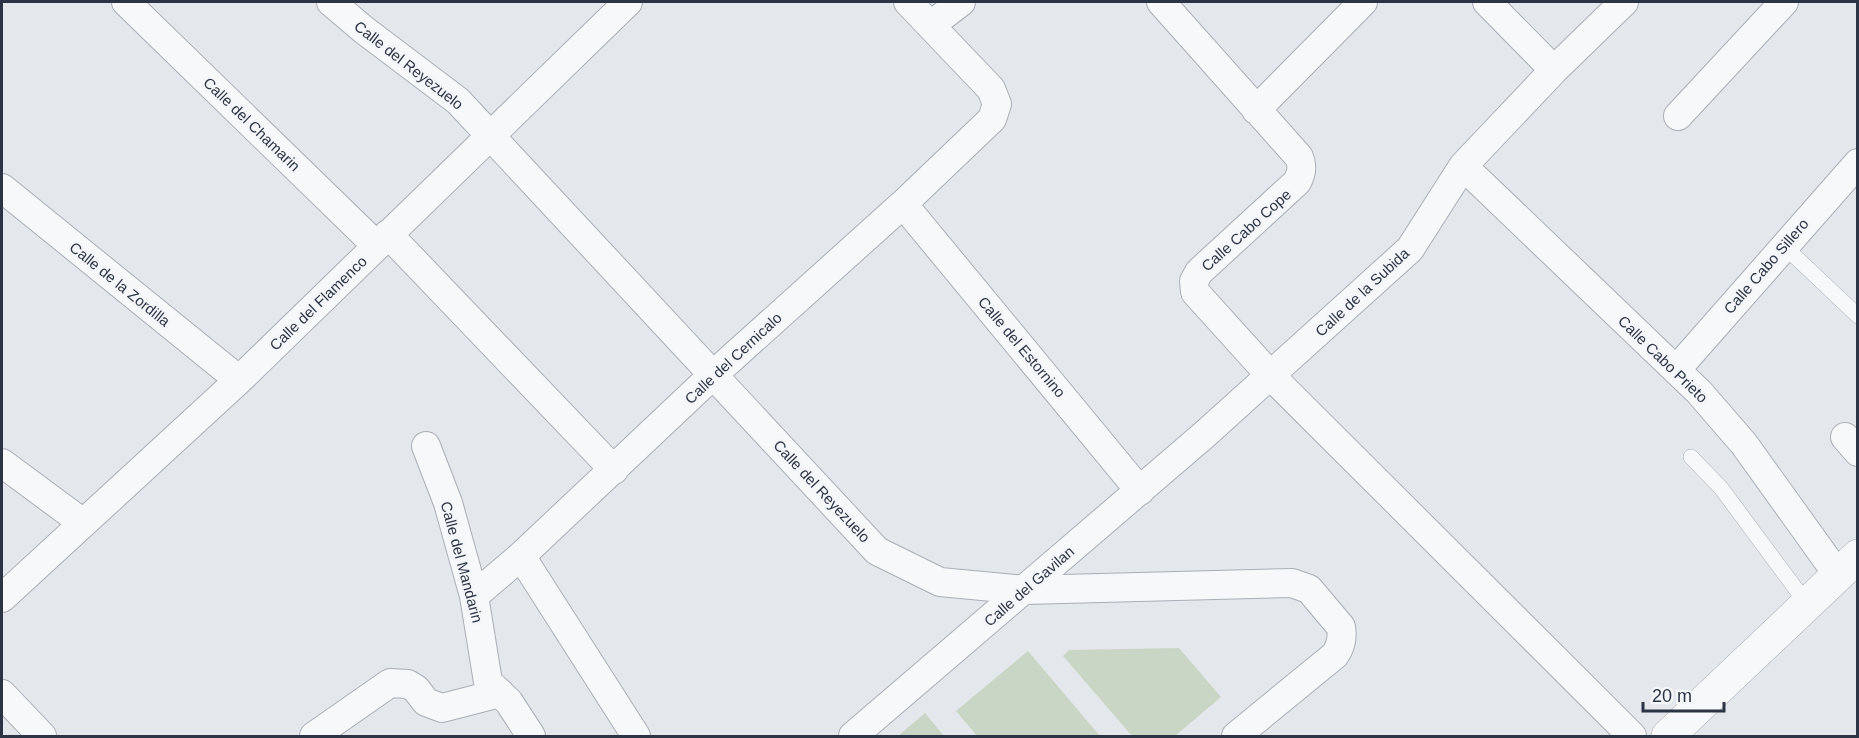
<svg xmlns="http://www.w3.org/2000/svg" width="1859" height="738" font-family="Helvetica,sans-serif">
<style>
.green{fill:#c9d6c5}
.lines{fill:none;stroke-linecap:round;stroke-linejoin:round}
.service-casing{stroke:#a9aeb7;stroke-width:16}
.minor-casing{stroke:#a9aeb7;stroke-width:30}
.tertiary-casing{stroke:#a9aeb7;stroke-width:34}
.service{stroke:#f7f8fa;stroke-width:15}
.minor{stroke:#f7f8fa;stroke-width:28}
.tertiary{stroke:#f7f8fa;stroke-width:33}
.labels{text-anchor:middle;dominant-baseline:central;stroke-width:6;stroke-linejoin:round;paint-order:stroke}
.street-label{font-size:15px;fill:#2b3445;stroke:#f4f6f9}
</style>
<rect width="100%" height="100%" fill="#e4e7ec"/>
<!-- green -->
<path class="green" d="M1179,648L1221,697L1175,736H1132L1063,656L1069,650Z
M1028,651L1100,736H977L956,711Z
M925,713L944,736H898Z"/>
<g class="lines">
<defs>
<path id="service" d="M1784,246L1858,316
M1691,457L1721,488L1807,604"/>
<path id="minor" d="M126,2L377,246
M331,2L364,30L458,101L877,551L940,582L1025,590L1292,583L1309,589L1341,627C1343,638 1341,646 1335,655L1236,736
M1161,2L1299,157C1303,166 1302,173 1297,182L1199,272L1194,281L1195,292L1270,375L1632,736
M1487,2L1554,70
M931,25L961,2
M1256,110L1363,2
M1678,116L1784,2
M1463,166L1699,392L1744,444L1838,575
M2,188L239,380
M903,204L1140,491
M388,234L614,470
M1676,370L1858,163
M1845,437L1858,452
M426,446L448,503L474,596L488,682L509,702L531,736
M2,463L83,523
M474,596L521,556
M2,598L239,380L628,2
M2,694L42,736
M314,736L390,683L408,684L416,689L426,702L442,708L500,693
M636,736L521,556L714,374L903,204L992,119L997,104L991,89L908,2
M853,736L1204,435L1410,249L1463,166L1554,70L1624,2"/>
<path id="tertiary" d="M1668,736L1858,556"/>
</defs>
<!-- service casing -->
<use href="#service" class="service-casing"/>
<!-- minor casing -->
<use href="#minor" class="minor-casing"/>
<!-- tertiary casing -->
<use href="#tertiary" class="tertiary-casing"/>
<!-- service -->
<use href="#service" class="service"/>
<!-- minor -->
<use href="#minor" class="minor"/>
<!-- tertiary -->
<use href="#tertiary" class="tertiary"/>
</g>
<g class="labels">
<!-- street labels -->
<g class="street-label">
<text transform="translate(409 65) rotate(38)">Calle del Reyezuelo</text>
<text transform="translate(252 124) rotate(44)">Calle del Chamarin</text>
<text transform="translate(1246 230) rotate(-42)">Calle Cabo Cope</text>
<text transform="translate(1766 266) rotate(-49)">Calle Cabo Sillero</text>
<text transform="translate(120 284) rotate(39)">Calle de la Zordilla</text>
<text transform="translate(1362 292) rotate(-43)">Calle de la Subida</text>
<text transform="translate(318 303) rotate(-44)">Calle del Flamenco</text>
<text transform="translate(1022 347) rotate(50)">Calle del Estornino</text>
<text transform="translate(733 358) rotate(-43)">Calle del Cernicalo</text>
<text transform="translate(1663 359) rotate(44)">Calle Cabo Prieto</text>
<text transform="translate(822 491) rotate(47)">Calle del Reyezuelo</text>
<text transform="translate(462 562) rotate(75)">Calle del Mandarin</text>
<text transform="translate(1029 586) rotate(-41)">Calle del Gavilan</text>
</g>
</g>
<!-- border -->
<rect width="1859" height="738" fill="none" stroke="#2b3445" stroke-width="6"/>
<!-- scale -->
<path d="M1643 702v9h81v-9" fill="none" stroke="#2b3445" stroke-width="3"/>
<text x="1652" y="702" font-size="18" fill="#2b3445" stroke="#f4f6f9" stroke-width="4.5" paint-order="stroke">20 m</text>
</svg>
